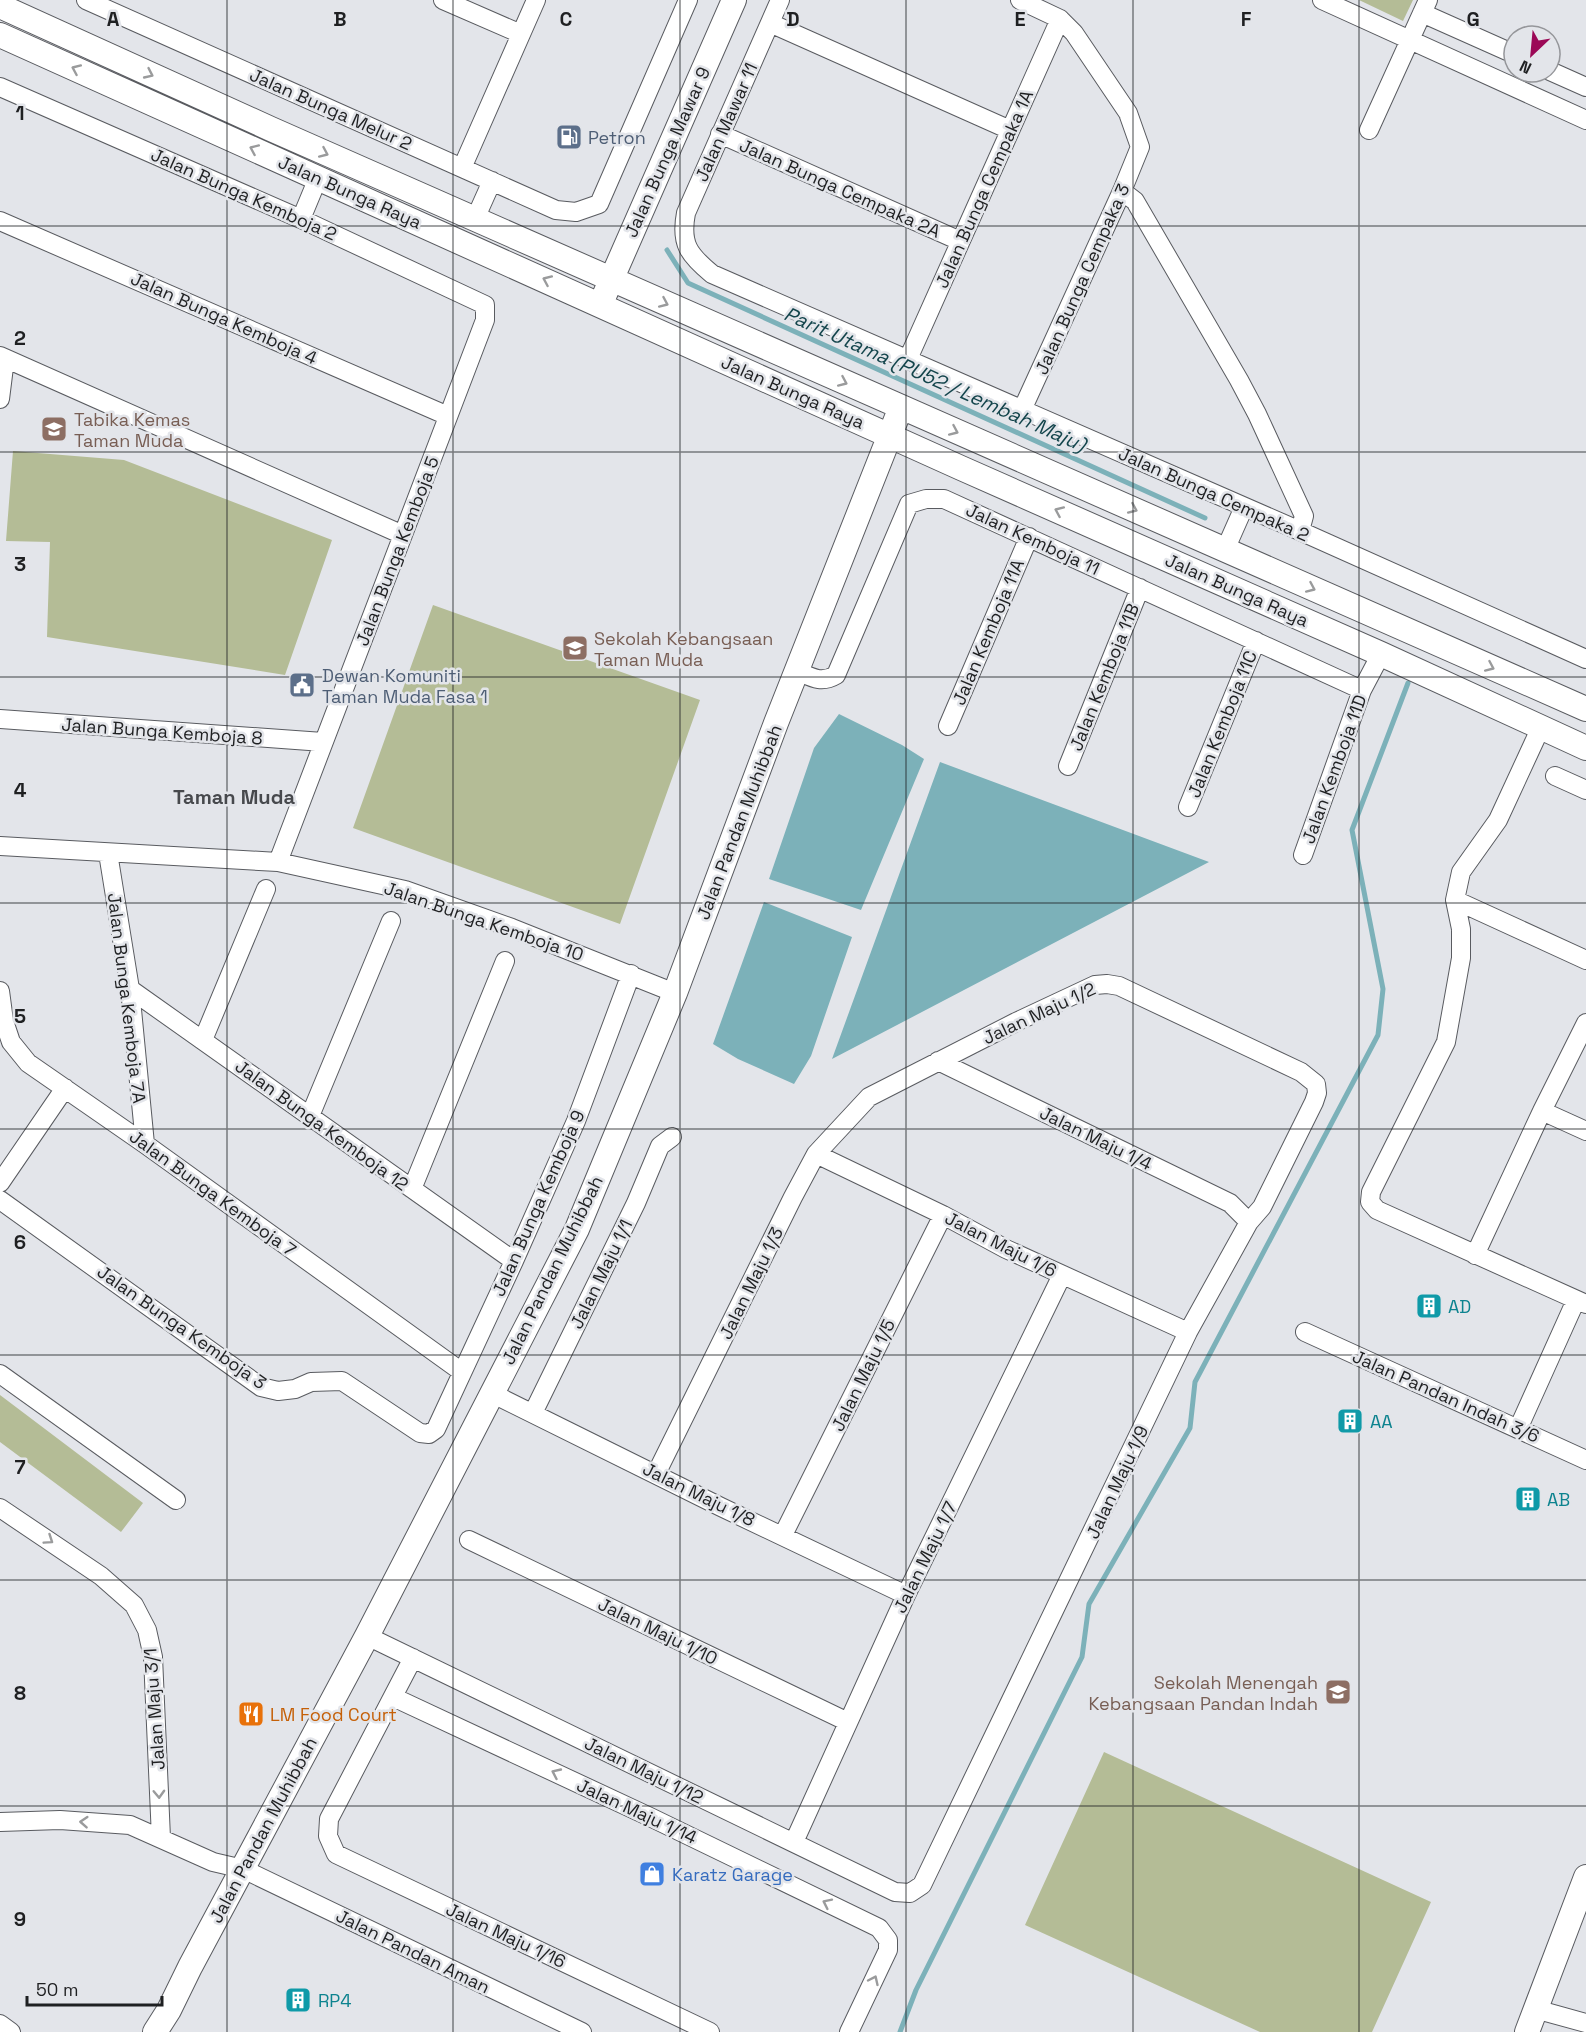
<svg xmlns="http://www.w3.org/2000/svg" width="1586" height="2032" font-family="'Space Grotesk',sans-serif">
<style>
.green{fill:#b4bc96}
.water{fill:#7cb1b9}
.lines{fill:none;stroke-linecap:round;stroke-linejoin:round}
.stream{stroke:#7cb1b9;stroke-width:5}
.street-casing{stroke:#595b60;stroke-width:20}
.secondary-casing{stroke:#595b60;stroke-width:26}
.street{stroke:#fff;stroke-width:18}
.secondary{stroke:#fff;stroke-width:24}
.oneway{stroke:#9a9b9c}
.grid{fill:none;stroke:#1f2022;stroke-width:1.5;stroke-opacity:0.55}
.labels{text-anchor:middle;dominant-baseline:central;stroke-width:5;stroke-linejoin:round;paint-order:stroke}
.street-label{font-size:18px;fill:#1f2022;stroke:#e3e5ea}
.service-label{font-size:18px;fill:#4e5e75;stroke:#e3e5ea;text-anchor:start}
.education-label{font-size:18px;fill:#785e54;stroke:#e3e5ea;text-anchor:start}
.culture-label{font-size:18px;fill:#0d838f;stroke:#e3e5ea;text-anchor:start}
.food-label{font-size:18px;fill:#c56008;stroke:#e3e5ea;text-anchor:start}
.shop-label{font-size:18px;fill:#366cbe;stroke:#e3e5ea;text-anchor:start}
.water-label{font-size:20px;font-style:italic;fill:#14454c;stroke:#e3e5ea}
.neighbourhood-label{font-size:20px;font-weight:bold;fill:#47494d;stroke:#e3e5ea}
.grid-label{font-size:20px;text-anchor:middle;font-weight:bold;fill:#1f2022;stroke:#e3e5ea;stroke-width:5;stroke-linejoin:round;paint-order:stroke}
</style>
<rect width="100%" height="100%" fill="#e3e5ea"/>
<!-- green -->
<path class="green" d="M1359,0H1413L1403,21Z
M13,451L124,460L332,540L285,675L47,637L50,542L6,541Z
M433,605L700,700L620,924L353,828Z
M0,1395L143,1503L121,1532L0,1442Z
M1104,1752L1431,1902L1372,2032H1260L1025,1925Z"/>
<!-- water -->
<path class="water" d="M839,714L902,745L924,759L861,910L769,879L814,748Z
M940,762L1209,862L832,1059Z
M764,902L852,937L811,1056L794,1084L738,1059L713,1044Z"/>
<g class="lines">
<!-- stream -->
<path class="stream" d="M667,250L688,283L1205,518
M900,2032L916,1990L1082,1657L1089,1604L1190,1428L1195,1382L1378,1035L1383,989L1352,830L1408,683"/>
<defs>
<path id="street" d="M86,0L556,210L576,212L599,204L688,0
M443,0L521,34
M780,0L686,213C680,244 689,255 712,274L1300,531L1586,659
M1020,0L1060,19L1074,33L1128,113L1140,147L1122,191L1022,410
M1322,0L1586,120
M1422,13L1514,54
M770,23L1010,130
M1550,71L1586,87
M0,87L301,219L485,305V320L278,862
M1369,130L1428,0
M720,134L960,241
M462,168L536,0
M1122,191L1135,201L1239,380L1257,414L1304,516L1300,531
M301,219L318,178
M475,219L492,181
M0,221L448,416
M0,356L403,535
M908,359L1060,19
M0,399L5,359
M1225,550L1244,507
M797,671C811,677 821,684 836,675L909,504L926,499H944L1362,690
M0,719L323,742
M948,726L1029,537
M1541,727L1498,820L1461,872L1455,900L1461,929V958L1446,1042L1371,1192L1370,1202L1377,1210L1586,1304
M1068,766L1140,588
M1555,776L1586,790
M1188,807L1256,641
M0,846L278,862L405,890L512,928L675,993
M108,853L130,989L145,1144
M1303,855L1362,690L1381,654
M1455,900L1586,960
M130,989L514,1261
M0,991L4,1021L11,1042L28,1063L145,1144L462,1372
M203,1040L266,889
M938,1061L1230,1203L1249,1222
M1542,1111L1586,1131
M310,1116L391,921
M816,1154L943,1215L1006,1249L1188,1332
M0,1183L65,1088
M412,1189L505,961
M0,1200L261,1387L278,1391L295,1389L311,1382L342,1381L420,1433L429,1434L436,1429L514,1261L576,1121L631,974
M1475,1255L1542,1111L1586,1023
M1305,1332L1586,1460
M0,1374L176,1500
M491,1393L721,1507L906,1595
M533,1413L636,1203L660,1146L672,1137
M1518,1429L1576,1300
M0,1508L101,1576L134,1605L147,1630L153,1657L161,1838
M783,1535L943,1215
M469,1540L848,1722
M367,1636L895,1892L910,1893L922,1885L1188,1332L1249,1222L1262,1207L1314,1102L1317,1093L1316,1084L1301,1072L1119,986L1107,984L1095,985L1016,1022L869,1097L816,1154L793,1197L656,1474
M413,1658L329,1819L328,1836L336,1854L710,2032
M393,1697L650,1817L879,1928L888,1940V1950L849,2032
M0,1822L60,1820L130,1825L213,1862L243,1869L582,2032
M794,1842L906,1595L1062,1275
M1535,2009L1586,2023
M0,2024L11,2032"/>
<path id="secondary" d="M0,6L271,129L1586,709
M0,35L961,468L1381,654L1586,748
M605,294L734,0
M155,2032L169,2010L190,1967L367,1636L577,1229L675,993L776,723L901,407
M1527,2032L1586,1877"/>
</defs>
<!-- street casing -->
<use href="#street" class="street-casing"/>
<!-- secondary casing -->
<use href="#secondary" class="secondary-casing"/>
<!-- street -->
<use href="#street" class="street"/>
<!-- secondary -->
<use href="#secondary" class="secondary"/>
</g>
<!-- one-way arrows -->
<defs><path id="oneway-chevron" d="M-2-3.5L2.5 0L-2 3.5" fill="none" stroke-width="1.6" stroke-linecap="round" stroke-linejoin="round" transform="scale(1.5)"/></defs>
<g class="oneway">
<use href="#oneway-chevron" transform="translate(76 69) rotate(-156)"/>
<use href="#oneway-chevron" transform="translate(149 74) rotate(25)"/>
<use href="#oneway-chevron" transform="translate(254 149) rotate(-156)"/>
<use href="#oneway-chevron" transform="translate(324 153) rotate(24)"/>
<use href="#oneway-chevron" transform="translate(547 280) rotate(-156)"/>
<use href="#oneway-chevron" transform="translate(664 303) rotate(24)"/>
<use href="#oneway-chevron" transform="translate(843 382) rotate(24)"/>
<use href="#oneway-chevron" transform="translate(954 431) rotate(24)"/>
<use href="#oneway-chevron" transform="translate(1133 509) rotate(24)"/>
<use href="#oneway-chevron" transform="translate(1059 511) rotate(-156)"/>
<use href="#oneway-chevron" transform="translate(1311 588) rotate(24)"/>
<use href="#oneway-chevron" transform="translate(1490 667) rotate(24)"/>
<use href="#oneway-chevron" transform="translate(49 1540) rotate(34)"/>
<use href="#oneway-chevron" transform="translate(556 1773) rotate(-155)"/>
<use href="#oneway-chevron" transform="translate(159 1794) rotate(88)"/>
<use href="#oneway-chevron" transform="translate(84 1822) rotate(-176)"/>
<use href="#oneway-chevron" transform="translate(827 1903) rotate(-154)"/>
<use href="#oneway-chevron" transform="translate(874 1980) rotate(-65)"/>
</g>
<!-- grid -->
<path class="grid" d="M227,0V2032M453,0V2032M680,0V2032M906,0V2032M1133,0V2032M1359,0V2032M0,226H1586M0,452H1586M0,677H1586M0,903H1586M0,1129H1586M0,1355H1586M0,1580H1586M0,1806H1586"/>
<!-- icons -->
<defs>
<symbol id="fuel-square" viewBox="-11 -11 22 22"><rect x="-9" y="-9" width="18" height="18" rx="4" fill="#5c6f8a" stroke="#e3e5ea"/><path d="M-5.5-6h7V0h2V4h1.3V-2.5L3-4.5l.8-.8L6-3V5H2.5V1h-1V6h-7ZM-4.2-4.7v3.2H.2V-4.7Z" fill="#fff"/></symbol>
<symbol id="school-square" viewBox="-11 -11 22 22"><rect x="-9" y="-9" width="18" height="18" rx="4" fill="#8d6e63" stroke="#e3e5ea"/><path d="M0-5L7-2L0 1L-7-2ZM-4 1L0 2.5L4 1V4Q0 6-4 4Z" fill="#fff"/></symbol>
<symbol id="civic-square" viewBox="-11 -11 22 22"><rect x="-9" y="-9" width="18" height="18" rx="4" fill="#5c6f8a" stroke="#e3e5ea"/><path d="M-.6-6.5H3V-4.5H.6V-3L4-1V1h2V6H-6V1h2V-1L-.6-3ZM-1.2 2.5V6h2.4V2.5Z" fill="#fff"/></symbol>
<symbol id="building-square" viewBox="-11 -11 22 22"><rect x="-9" y="-9" width="18" height="18" rx="4" fill="#0f9aa8" stroke="#e3e5ea"/><path d="M-4-6H4V6H1V3H-1V6H-4ZM-2.5-4.3h1.7v1.8h-1.7ZM.8-4.3h1.7v1.8H.8ZM-2.5-1h1.7V.8h-1.7ZM.8-1h1.7V.8H.8Z" fill="#fff"/></symbol>
<symbol id="restaurant-square" viewBox="-11 -11 22 22"><rect x="-9" y="-9" width="18" height="18" rx="4" fill="#e8710a" stroke="#e3e5ea"/><path d="M-5-6h1v4h1v-4h1v4h1v-4h1v5L-1.5 .5V6h-2V.5L-5-1ZM5-6V6H3V1.5H1.5Q1.5-4 5-6Z" fill="#fff"/></symbol>
<symbol id="shop-square" viewBox="-11 -11 22 22"><rect x="-9" y="-9" width="18" height="18" rx="4" fill="#3f7fe0" stroke="#e3e5ea"/><path d="M-5-2.5h2.3a2.7 3.5 0 0 1 5.4 0H5L5.5 6h-11ZM-1.5-2.5h3a1.5 2.3 0 0 0-3 0Z" fill="#fff"/></symbol>
</defs>
<g fill-rule="evenodd">
<use href="#fuel-square" x="554" y="122" width="30" height="30"/>
<use href="#school-square" x="39" y="414" width="30" height="30"/>
<use href="#school-square" x="560" y="633" width="30" height="30"/>
<use href="#civic-square" x="287" y="670" width="30" height="30"/>
<use href="#building-square" x="1414" y="1291" width="30" height="30"/>
<use href="#building-square" x="1335" y="1406" width="30" height="30"/>
<use href="#building-square" x="1513" y="1484" width="30" height="30"/>
<use href="#school-square" x="1323" y="1677" width="30" height="30"/>
<use href="#restaurant-square" x="236" y="1699" width="30" height="30"/>
<use href="#shop-square" x="637" y="1859" width="30" height="30"/>
<use href="#building-square" x="283" y="1985" width="30" height="30"/>
</g>
<g class="labels">
<!-- street labels -->
<g class="street-label">
<text transform="translate(331 109) rotate(24)">Jalan Bunga Melur 2</text>
<text transform="translate(726 122) rotate(-66)">Jalan Mawar 11</text>
<text transform="translate(667 152) rotate(-66)">Jalan Bunga Mawar 9</text>
<text transform="translate(840 188) rotate(24)">Jalan Bunga Cempaka 2A</text>
<text transform="translate(984 189) rotate(-66)">Jalan Bunga Cempaka 1A</text>
<text transform="translate(350 192) rotate(24)">Jalan Bunga Raya</text>
<text transform="translate(244 194) rotate(24)">Jalan Bunga Kemboja 2</text>
<text transform="translate(1082 279) rotate(-66)">Jalan Bunga Cempaka 3</text>
<text transform="translate(224 318) rotate(24)">Jalan Bunga Kemboja 4</text>
<text transform="translate(793 392) rotate(24)">Jalan Bunga Raya</text>
<text transform="translate(1214 494) rotate(24)">Jalan Bunga Cempaka 2</text>
<text transform="translate(1033 539) rotate(25)">Jalan Kemboja 11</text>
<text transform="translate(397 551) rotate(-69)">Jalan Bunga Kemboja 5</text>
<text transform="translate(1237 590) rotate(24)">Jalan Bunga Raya</text>
<text transform="translate(988 632) rotate(-67)">Jalan Kemboja 11A</text>
<text transform="translate(1104 677) rotate(-68)">Jalan Kemboja 11B</text>
<text transform="translate(1222 724) rotate(-68)">Jalan Kemboja 11C</text>
<text transform="translate(162 731) rotate(4)">Jalan Bunga Kemboja 8</text>
<text transform="translate(1334 769) rotate(-70)">Jalan Kemboja 11D</text>
<text transform="translate(739 822) rotate(-69)">Jalan Pandan Muhibbah</text>
<text transform="translate(484 921) rotate(19)">Jalan Bunga Kemboja 10</text>
<text transform="translate(127 998) rotate(83)">Jalan Bunga Kemboja 7A</text>
<text transform="translate(1039 1013) rotate(-25)">Jalan Maju 1/2</text>
<text transform="translate(322 1125) rotate(36)">Jalan Bunga Kemboja 12</text>
<text transform="translate(1096 1138) rotate(26)">Jalan Maju 1/4</text>
<text transform="translate(213 1193) rotate(36)">Jalan Bunga Kemboja 7</text>
<text transform="translate(538 1203) rotate(-66)">Jalan Bunga Kemboja 9</text>
<text transform="translate(1001 1244) rotate(27)">Jalan Maju 1/6</text>
<text transform="translate(552 1270) rotate(-64)">Jalan Pandan Muhibbah</text>
<text transform="translate(601 1274) rotate(-64)">Jalan Maju 1/1</text>
<text transform="translate(751 1283) rotate(-64)">Jalan Maju 1/3</text>
<text transform="translate(182 1327) rotate(35)">Jalan Bunga Kemboja 3</text>
<text transform="translate(863 1375) rotate(-64)">Jalan Maju 1/5</text>
<text transform="translate(1446 1396) rotate(24)">Jalan Pandan Indah 3/6</text>
<text transform="translate(1117 1482) rotate(-65)">Jalan Maju 1/9</text>
<text transform="translate(699 1494) rotate(26)">Jalan Maju 1/8</text>
<text transform="translate(925 1557) rotate(-64)">Jalan Maju 1/7</text>
<text transform="translate(658 1631) rotate(26)">Jalan Maju 1/10</text>
<text transform="translate(154 1709) rotate(-94)">Jalan Maju 3/1</text>
<text transform="translate(644 1770) rotate(26)">Jalan Maju 1/12</text>
<text transform="translate(637 1811) rotate(25)">Jalan Maju 1/14</text>
<text transform="translate(263 1830) rotate(-62)">Jalan Pandan Muhibbah</text>
<text transform="translate(506 1935) rotate(25)">Jalan Maju 1/16</text>
<text transform="translate(413 1951) rotate(26)">Jalan Pandan Aman</text>
</g>
<!-- service labels -->
<g class="service-label">
<text x="588" y="137">Petron</text>
<text x="322" y="675">Dewan Komuniti<tspan x="322" dy="21">Taman Muda Fasa 1</tspan></text>
</g>
<!-- education labels -->
<g class="education-label">
<text x="74" y="419">Tabika Kemas<tspan x="74" dy="21">Taman Muda</tspan></text>
<text x="594" y="638">Sekolah Kebangsaan<tspan x="594" dy="21">Taman Muda</tspan></text>
<text x="1318" y="1682" text-anchor="end">Sekolah Menengah<tspan x="1318" dy="21">Kebangsaan Pandan Indah</tspan></text>
</g>
<!-- culture labels -->
<g class="culture-label">
<text x="1448" y="1306">AD</text>
<text x="1370" y="1421">AA</text>
<text x="1547" y="1499">AB</text>
<text x="318" y="2000">RP4</text>
</g>
<!-- food labels -->
<g class="food-label">
<text x="270" y="1714">LM Food Court</text>
</g>
<!-- shop labels -->
<g class="shop-label">
<text x="672" y="1874">Karatz Garage</text>
</g>
<!-- water labels -->
<g class="water-label">
<text transform="translate(935 379) rotate(24)">Parit Utama (PU52 / Lembah Maju)</text>
</g>
<!-- neighbourhood labels -->
<g class="neighbourhood-label">
<text x="234" y="797">Taman Muda</text>
</g>
</g>
<g class="grid-label">
<text x="113" y="26">A</text>
<text x="340" y="26">B</text>
<text x="566" y="26">C</text>
<text x="793" y="26">D</text>
<text x="1020" y="26">E</text>
<text x="1246" y="26">F</text>
<text x="1473" y="26">G</text>
<text x="20" y="120">1</text>
<text x="20" y="345">2</text>
<text x="20" y="571">3</text>
<text x="20" y="797">4</text>
<text x="20" y="1023">5</text>
<text x="20" y="1249">6</text>
<text x="20" y="1474">7</text>
<text x="20" y="1700">8</text>
<text x="20" y="1926">9</text>
</g>
<!-- north arrow -->
<g transform="translate(1532 54) rotate(206)"><circle r="28" fill="#e3e5ea" stroke="#95969a" stroke-width="1.5"/>
<path d="M0-4.5L10 22L0 15L-10 22Z" fill="#9b0856"/>
<text y="-9" font-size="16" font-weight="bold" text-anchor="middle" fill="#1f2022">N</text>
</g>
<!-- scale -->
<path d="M27 1996v9h135v-9" fill="none" stroke="#1f2022" stroke-width="3"/>
<text x="36" y="1996" font-size="18" fill="#1f2022" stroke="#e3e5ea" stroke-width="4.5" paint-order="stroke">50 m</text>
</svg>
